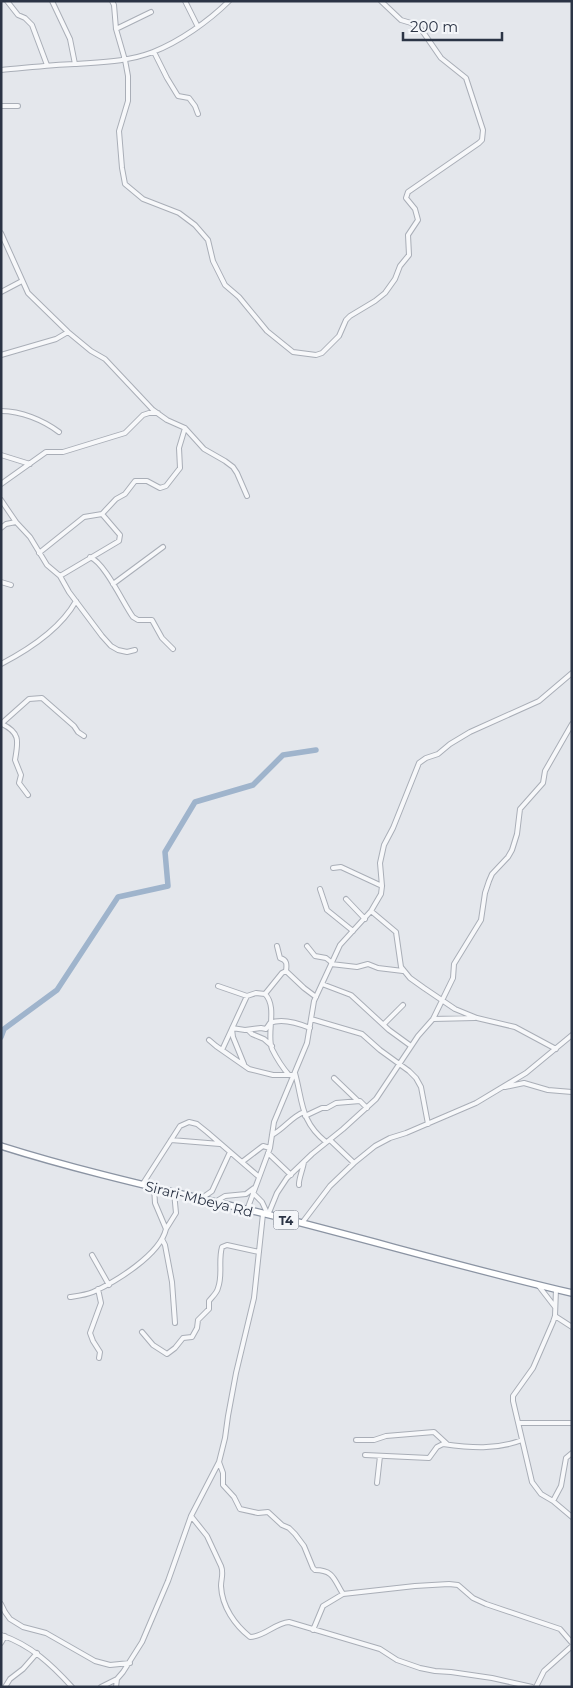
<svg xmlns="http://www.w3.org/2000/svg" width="573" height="1688" font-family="Montserrat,sans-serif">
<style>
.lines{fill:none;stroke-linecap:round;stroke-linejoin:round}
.river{stroke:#9fb4cc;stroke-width:5.5}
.minor-casing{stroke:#a9aeb7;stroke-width:6}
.highway-casing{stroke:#8b94a3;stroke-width:8}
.minor{stroke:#f7f8fa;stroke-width:4}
.highway{stroke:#fff;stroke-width:5.5}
.labels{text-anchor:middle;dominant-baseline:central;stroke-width:5;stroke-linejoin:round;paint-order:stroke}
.shield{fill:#f4f6f9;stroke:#676e7b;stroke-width:1}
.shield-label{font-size:12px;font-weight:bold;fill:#2b3445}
.street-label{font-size:14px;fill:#2b3445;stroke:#f4f6f9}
</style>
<rect width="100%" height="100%" fill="#e4e7ec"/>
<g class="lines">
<!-- river -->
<path class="river" d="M1,1037L4,1029L57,990L118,897L168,886L165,852L195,802L253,785L283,755L316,750"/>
<defs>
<path id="minor" d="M7,1L18,15L25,18L32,25L47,65
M52,1L70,39L75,64
M112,1L114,5L116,29L125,60L128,76V101L119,131L122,168L125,184L143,199L179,213L195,225L208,240L213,261L225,285L239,297L267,331L293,352L316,355L322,353L339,336L346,320L350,316L375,301L385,293L395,279L400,266L409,255L408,235L418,220L415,209L406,198L408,192L479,143L482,140L483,130L466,78L441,58L421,29L411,23L401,20L381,1
M185,1L198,27
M116,29L151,12
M154,52L167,78L178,96L189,98L195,106L198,114
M1,70C25,68 49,65 74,64C101,62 127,62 153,52C179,42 209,21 229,1
M1,106H18
M1,233L28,293L68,332L91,351L105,359L153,410L167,420L185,428L204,449L225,461L233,467L237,473L247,496
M1,292L22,281
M1,355L56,339L68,332
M1,411C21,411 43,420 59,432
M1,455L30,464
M1,484L46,452H63L125,433L143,415L149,413H158
M1,500L16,522L30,537L47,565L60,576L69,592L102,636L111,646L118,650L127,652L135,650
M1,528L6,524L16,522
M39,553L84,517L102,514L116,499L125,494L135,481H147L160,488L166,486L180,468L179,448L185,428
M90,557C105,563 123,603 133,617L138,620H152L162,638L173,649
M60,576L119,541L120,535L102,514
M1,582L11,585
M113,584L163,547
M1,664C28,650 61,628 76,601
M1,724L29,699L42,698L74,726L78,732L84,736
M2,724C21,733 18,742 15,760L21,775L19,783L28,795
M333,868L341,867L382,886
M320,889L327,910L353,931
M346,899L365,919
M371,911L396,932L401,967L410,978L424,988L455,1009L477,1018L515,1027L556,1049
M277,946L280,958C287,960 287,964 286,971
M307,946L315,956L326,958L331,962
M331,964L357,967L368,964L378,968L403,971
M322,984L351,995L389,1030L411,1046
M218,986L247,996L256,993L265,994L282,973L286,971L304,988L316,997
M265,994C278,1007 266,1034 272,1049C277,1059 282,1067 289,1075
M311,1019L362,1034L380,1050L409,1071L416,1078L421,1087L428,1124
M433,1019L475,1018
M384,1024L403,1005
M232,1028L245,1030L261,1028L266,1029L270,1023C282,1018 298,1023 310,1028
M232,1029L233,1037L244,1064
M248,1030L252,1034L264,1039L272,1046
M209,1040L216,1046L249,1069L273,1075H294
M222,1050L247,996
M295,1073C303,1102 300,1121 326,1142
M334,1078L358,1101
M505,1087L524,1083L548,1090L572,1092
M305,1116L322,1108H327L336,1103L360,1101L367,1108
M272,1135C285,1128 291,1117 304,1112
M171,1140L220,1144
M330,1140L354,1163
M268,1153L291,1175
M242,1162L263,1146L270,1148
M142,1185L180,1126L189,1122L197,1124L207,1132L258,1176
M299,1185C298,1181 303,1169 304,1162
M253,1193L262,1202L268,1215
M202,1198L212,1191L230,1152
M215,1202L225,1196L246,1194L254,1188
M247,1210L270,1148L274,1122L307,1043L314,1001L340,945L371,911L381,894L382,886L380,863L384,845L393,828L419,763L426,758L438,754L450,744L470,732L539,701L572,673
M268,1215L277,1193L287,1178L312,1154L343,1129L376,1099L418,1036L433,1019L453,978L454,964L481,920L485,893L489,881L492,874L508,857L512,850L517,834L520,809L543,783L545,771L572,724
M302,1223L330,1186L354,1163L375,1146L390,1138L406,1133L476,1103L526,1073L572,1035
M166,1229L176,1213L174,1192
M162,1239L165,1245L172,1282L175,1323
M92,1255L109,1285
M538,1285L555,1307
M98,1289L101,1303L90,1333L93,1341L100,1352L99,1358
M556,1289L555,1316L553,1322L533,1368L513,1396V1401L532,1482L541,1494L553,1501L572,1517
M70,1297C77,1296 86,1295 93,1292C115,1282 160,1255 166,1229L155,1203L154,1187
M555,1316L572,1327
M142,1332L153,1345L167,1354L175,1348L183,1338L192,1337L197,1328L198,1320L209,1309V1301C212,1297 217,1293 218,1288C223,1275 218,1261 222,1247L227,1245L259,1252
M519,1423H572
M356,1440H374L386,1436L434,1432L447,1444
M365,1455L429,1458L437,1447L443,1444C471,1448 496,1450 522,1440
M219,1462L223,1473V1485L234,1497L240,1509L258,1513L268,1512L282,1525L289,1528L295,1534L304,1546L313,1568L315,1570C334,1570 334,1580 343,1594
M377,1483L380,1456
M553,1501L561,1486L566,1458L572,1453
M191,1516L207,1536L221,1566C224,1573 221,1579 221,1586C222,1607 235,1625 250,1637C264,1637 275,1623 289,1622L380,1649L397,1660L420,1668L435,1671L451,1672L492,1678L532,1687
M1,1604L5,1612L10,1619L23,1627L46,1633L95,1661L110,1665L130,1663
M313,1630L323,1606L343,1594L415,1586L449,1584L458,1585L473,1598L486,1604L560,1629L572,1643
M1,1635C31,1645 52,1665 72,1687
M1,1643L5,1636
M5,1687L10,1679L23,1669L37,1653
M101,1687L117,1679L123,1672L142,1642L168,1581L191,1516L219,1462L225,1438L228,1416L236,1373L254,1298L263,1214
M116,1687L117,1679
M536,1687L544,1671L572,1646"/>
<path id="highway" d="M1,1146C96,1176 194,1196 290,1220C384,1244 477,1271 572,1293"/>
</defs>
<!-- minor casing -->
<use href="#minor" class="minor-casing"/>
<!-- highway casing -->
<use href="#highway" class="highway-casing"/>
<!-- minor -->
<use href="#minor" class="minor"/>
<!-- highway -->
<use href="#highway" class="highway"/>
</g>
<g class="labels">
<!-- shield labels -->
<rect class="shield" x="273.5" y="1210.5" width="25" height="19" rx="4"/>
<g class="shield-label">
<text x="286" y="1220">T4</text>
</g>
<!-- street labels -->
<g class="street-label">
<text transform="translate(199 1199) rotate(14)">Sirari-Mbeya Rd</text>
</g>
</g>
<!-- border -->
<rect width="573" height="1688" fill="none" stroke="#2b3445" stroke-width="5"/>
<!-- scale -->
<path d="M403 32v8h99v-8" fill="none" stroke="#2b3445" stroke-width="2.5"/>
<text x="410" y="32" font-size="15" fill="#2b3445" stroke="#f4f6f9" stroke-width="4" paint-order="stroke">200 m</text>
</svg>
